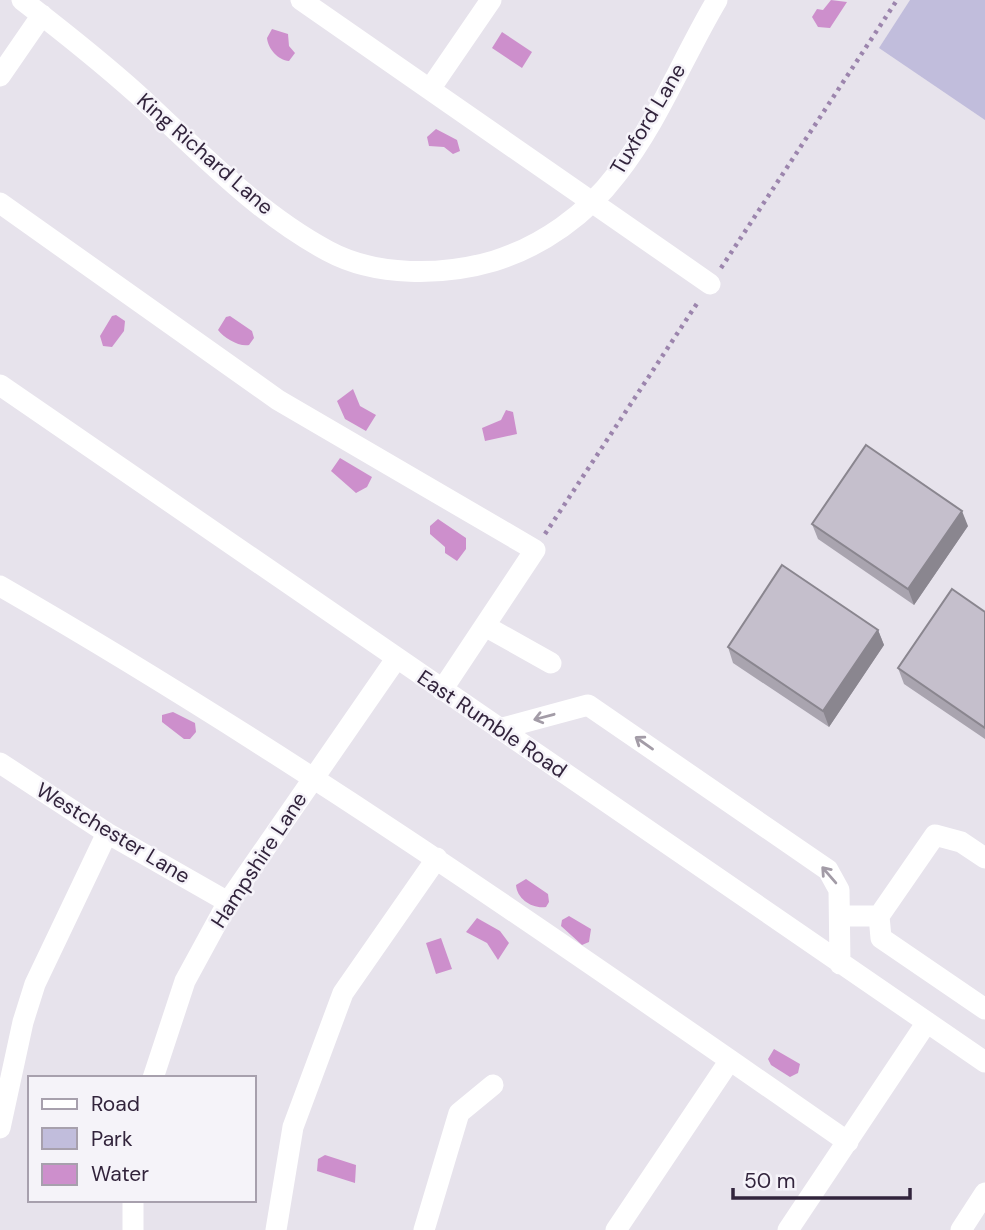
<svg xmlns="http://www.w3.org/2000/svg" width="985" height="1230" font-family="'DM Sans',sans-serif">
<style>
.green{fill:#c1bddc}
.water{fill:#cd8fcc}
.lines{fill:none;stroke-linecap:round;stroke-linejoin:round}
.path{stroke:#9c85ad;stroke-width:4.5;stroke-dasharray:3.5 5;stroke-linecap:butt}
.minor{stroke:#fff;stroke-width:21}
.wall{fill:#a9a4af}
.shaded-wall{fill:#8a868f}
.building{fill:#c5bfcc;stroke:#8a868f;stroke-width:2}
.oneway{stroke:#a39ca7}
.labels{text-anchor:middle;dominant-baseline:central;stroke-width:5;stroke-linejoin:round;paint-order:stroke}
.street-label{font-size:21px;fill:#32243c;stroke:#f5f3f9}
</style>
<rect width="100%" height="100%" fill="#e7e3ec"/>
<!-- green -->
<path class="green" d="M910,0H985V120L879,48Z"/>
<!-- water -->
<path class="water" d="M831,0L847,2L830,28L818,27L812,17L817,9L823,10Z
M272,29L288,34L289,46L295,53L289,61C278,60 268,49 267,38Z
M502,32L532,52L522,68L492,48Z
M436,129L457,140L460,151L453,154L444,147L429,146L427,137Z
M116,315L125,321L124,331L112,347L103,346L100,336L112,316Z
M230,316L252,331L254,338L249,345C239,347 224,338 218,330L226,317Z
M353,389L360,406L376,415L366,431L345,419L337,401Z
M506,410L513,412L517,434L485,441L482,428L501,420Z
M340,458L372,477L367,487L356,493L331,471Z
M438,519L466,538V549L457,561L445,553V547L430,534V526Z
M173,712L195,723L196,732L190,739H184L162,722V715Z
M526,879L548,894L549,902L546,907C532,909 517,899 516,885Z
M569,916L591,929L589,942L582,945L561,926L562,920Z
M477,918L500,931L509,943L498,960L487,943L466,932Z
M441,938L452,969L436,974L426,943Z
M774,1049L800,1064L798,1073L790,1077L771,1065L768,1059Z
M325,1155L356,1165L355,1183L317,1171L318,1159Z"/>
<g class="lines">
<!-- path -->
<path class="path" d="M721,268L897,0
M545,534L698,302"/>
<!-- minor -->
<path class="minor" d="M22,0C61,30 100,61 137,94C197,149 255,212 328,251C376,277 443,276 494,261C542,246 586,215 617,174C658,122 683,57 717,0
M301,0L710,284
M0,76L42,15
M430,89L491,0
M0,203L278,400L535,550L442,690
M0,385L985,1062
M0,586C294,755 570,949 848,1142
M485,626L551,663
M499,729L588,705L828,870L839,890L840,964
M0,763L107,833L228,902
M985,858L961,842L935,835L879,916L881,938L985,1009
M840,916H879
M153,1078L185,981L228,902L396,659
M0,1128L23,1022L35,984L107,833
M133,1230V1200
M276,1230L293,1127L343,993L437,858
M424,1230L459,1113L493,1085
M616,1230L730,1060
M788,1230L927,1022
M961,1230L985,1193"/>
</g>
<!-- wall -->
<path class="wall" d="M812,524L968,526L914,605L818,539Z
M985,612V739L904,684L898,668Z
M878,630L884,645L829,727L733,663L728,647Z"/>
<!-- shaded-wall -->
<path class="shaded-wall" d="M962,511L968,526L914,605L908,589Z
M878,630L884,645L829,727L823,711Z"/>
<!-- building -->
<path class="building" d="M866,445L962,511L908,589L812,524Z
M782,565L878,630L823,711L728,647Z
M952,589L985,612V728L898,668Z"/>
<!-- one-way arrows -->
<defs><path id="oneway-shaft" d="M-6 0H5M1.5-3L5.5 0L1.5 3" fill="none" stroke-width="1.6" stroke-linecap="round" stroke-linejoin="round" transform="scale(1.75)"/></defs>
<g class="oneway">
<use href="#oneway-shaft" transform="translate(544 717) rotate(165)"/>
<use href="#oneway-shaft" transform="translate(644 743) rotate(-145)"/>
<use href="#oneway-shaft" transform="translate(829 875) rotate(-131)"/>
</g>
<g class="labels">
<!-- street labels -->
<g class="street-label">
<text transform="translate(648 119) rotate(-59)">Tuxford Lane</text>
<text transform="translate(205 154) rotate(41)">King Richard Lane</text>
<text transform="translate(492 724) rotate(34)">East Rumble Road</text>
<text transform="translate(113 833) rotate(31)">Westchester Lane</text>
<text transform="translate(259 860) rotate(-57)">Hampshire Lane</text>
</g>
</g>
<!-- legend -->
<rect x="28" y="1076" width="228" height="126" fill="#f5f3f9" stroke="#a7a0ad" stroke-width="2"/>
<rect x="42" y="1099" width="35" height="10" fill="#ffffff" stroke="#a7a0ad" stroke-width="2"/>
<text x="91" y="1111" font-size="21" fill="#32243c">Road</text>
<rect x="42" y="1128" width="35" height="21" fill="#c1bddc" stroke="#a7a0ad" stroke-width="2"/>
<text x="91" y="1146" font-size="21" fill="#32243c">Park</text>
<rect x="42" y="1164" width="35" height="21" fill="#cd8fcc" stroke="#a7a0ad" stroke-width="2"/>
<text x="91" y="1181" font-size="21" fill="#32243c">Water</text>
<!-- scale -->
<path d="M733 1188v10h177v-10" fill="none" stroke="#32243c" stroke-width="3.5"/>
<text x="744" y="1188" font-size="21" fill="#32243c" stroke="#f5f3f9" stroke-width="5" paint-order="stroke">50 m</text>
</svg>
